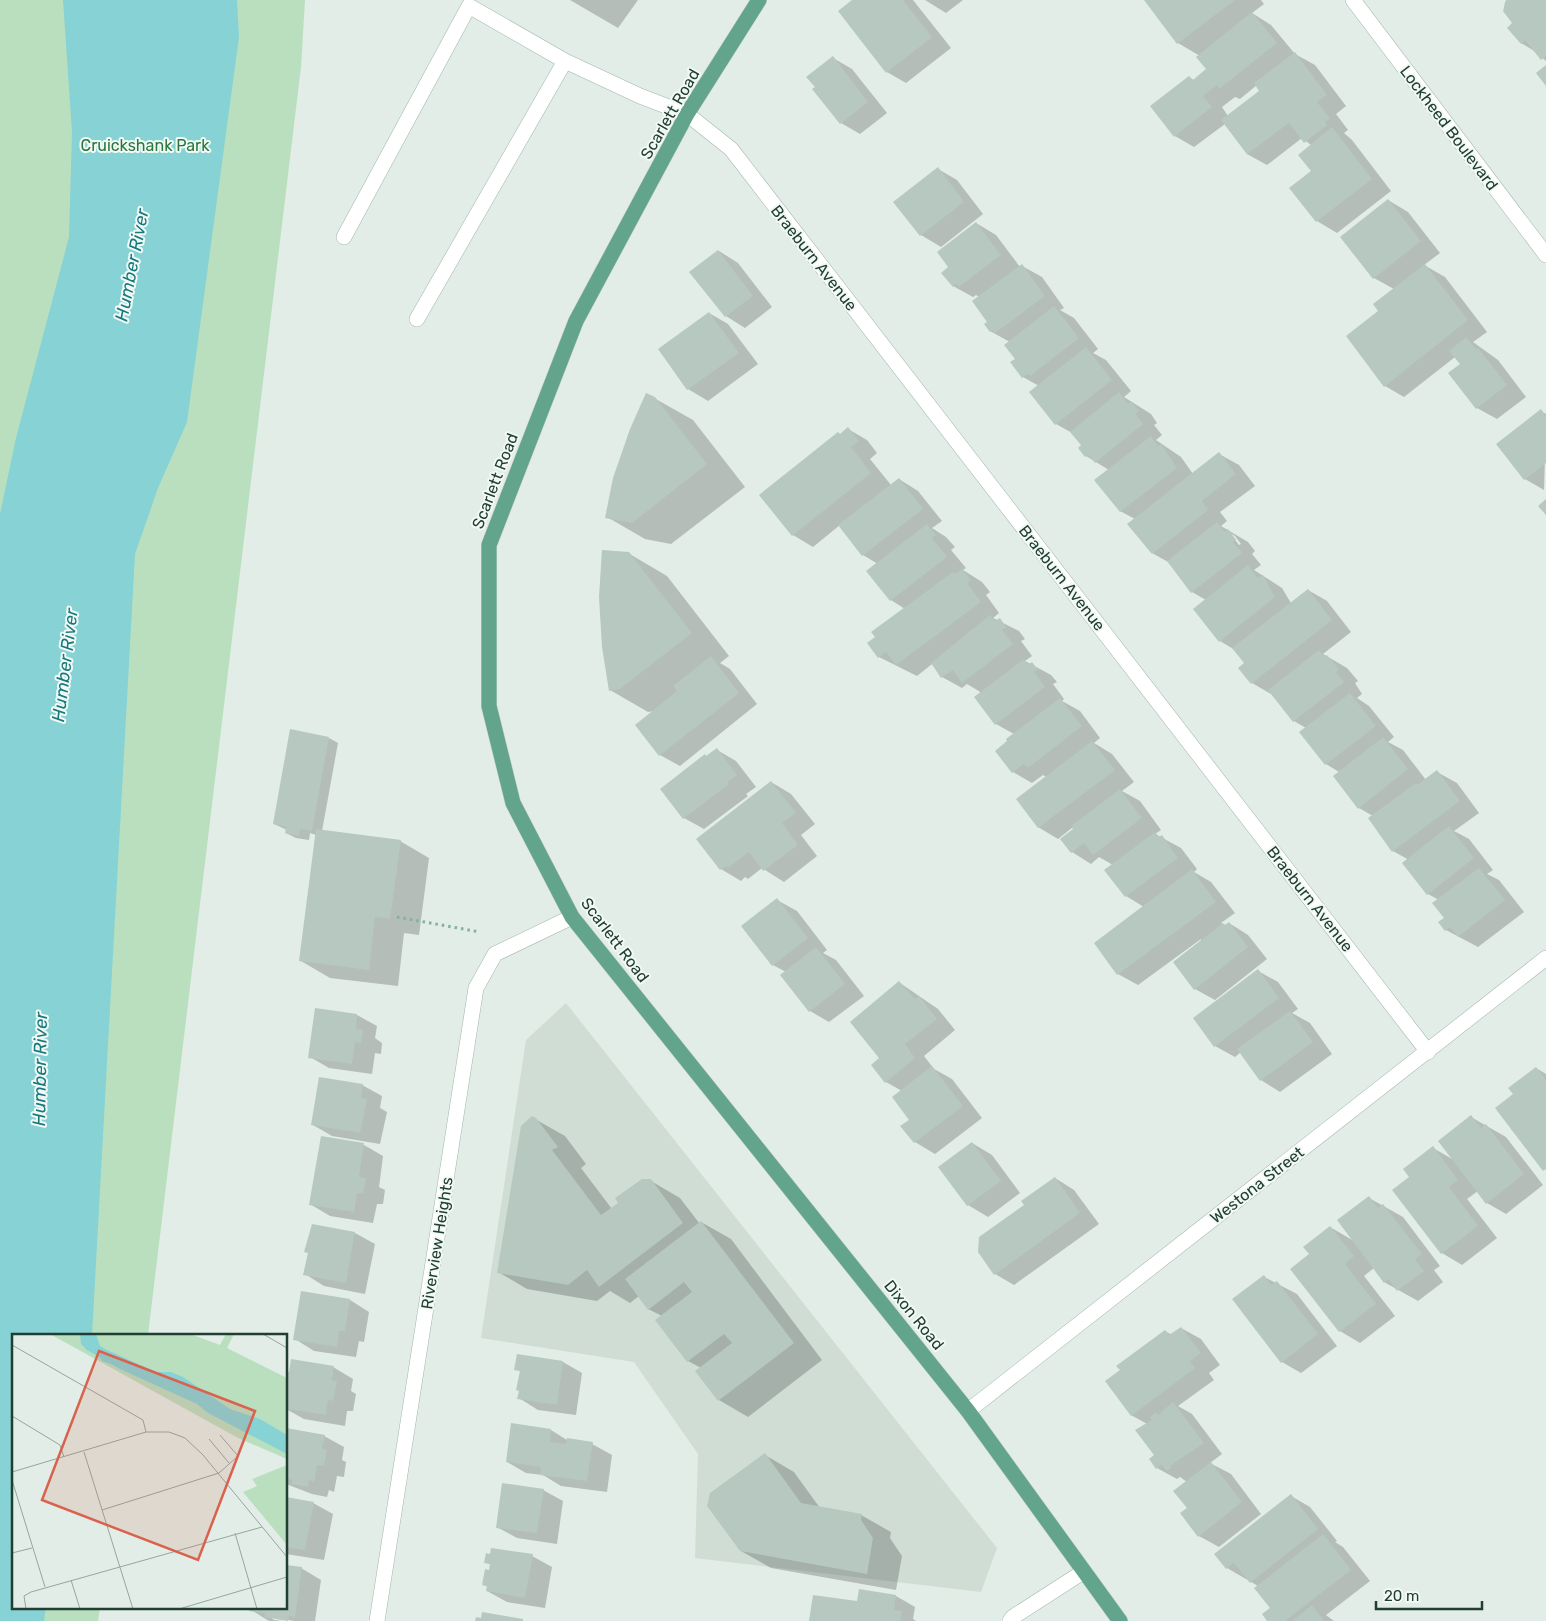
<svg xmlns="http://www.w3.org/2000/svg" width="1546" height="1621" font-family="Rubik,sans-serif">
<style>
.built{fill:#cfddd5}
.green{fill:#b9dfbf}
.water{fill:#86d2d5}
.shadow{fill:#0003;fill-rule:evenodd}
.building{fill:#b6c8bf}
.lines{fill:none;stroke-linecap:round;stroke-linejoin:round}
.minor-casing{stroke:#a4b5ad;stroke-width:16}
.major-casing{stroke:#c1c9c6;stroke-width:16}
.path{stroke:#80b29c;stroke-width:3;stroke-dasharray:2.5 4;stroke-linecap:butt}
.minor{stroke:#fff;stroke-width:15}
.major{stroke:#63a58c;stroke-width:15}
.labels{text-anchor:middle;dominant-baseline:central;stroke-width:4;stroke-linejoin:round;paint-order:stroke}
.street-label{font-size:16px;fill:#213e33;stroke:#f2f9f5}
.park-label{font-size:16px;fill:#28783e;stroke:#f2f9f5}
.water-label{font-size:18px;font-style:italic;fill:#17797e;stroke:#f2f9f5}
.inset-river{fill:none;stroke:#86d2d5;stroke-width:2.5}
.inset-road{fill:none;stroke:#94a79e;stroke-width:1}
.view{fill:#d9624e;fill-opacity:0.15;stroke:#d9624e;stroke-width:2.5}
.inset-edge{fill:none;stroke:#213e33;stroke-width:2.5}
</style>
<rect width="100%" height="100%" fill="#e1ede6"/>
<!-- built -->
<path class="built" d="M566,1003L997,1548L981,1592L695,1558L698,1454L634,1362L481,1338L526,1040Z"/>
<!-- green -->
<path class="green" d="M0,0H305L301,67L148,1335H14V1607H100L98,1621H0Z"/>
<!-- water -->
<path class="water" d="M63,0H237L239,37L187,422L158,488L135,554L92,1335H14V1607H46L44,1621H0V514L16,438L69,237L72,132Z"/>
<!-- shadow -->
<path class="shadow" d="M570,0H638L618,28Z
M854,0H913L951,48L906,83L887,72Z
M925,0H963L946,13Z
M1146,0H1261L1264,4L1252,13L1271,25L1295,54L1315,65L1346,106L1336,114L1348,130L1344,133L1352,140L1391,191L1337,233L1317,221L1291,188L1312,171L1311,145L1302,138L1267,165L1247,154L1225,124L1194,147L1175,136L1189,78L1194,80L1208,70L1200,56L1178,43ZM1257,85L1261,91L1228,116L1222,107L1235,97L1240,99Z
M1508,0H1546V61L1536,52L1521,43L1514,23L1504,11L1505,2Z
M833,58L852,69L887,113L860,134L841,123Z
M938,169L957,180L983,214L941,247L921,235L895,202Z
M1388,200L1408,212L1440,253L1424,265L1445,277L1487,332L1473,342L1498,360L1526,397L1497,419L1477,408L1450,373L1462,365L1455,357L1404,397L1385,386L1380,311L1394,289L1374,278Z
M976,223L996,235L1020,267L1022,266L1042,277L1064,308L1060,310L1074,318L1098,349L1093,353L1106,360L1131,391L1124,397L1151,414L1157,423L1154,425L1162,435L1156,440L1181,457L1193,474L1219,454L1239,465L1255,486L1220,512L1227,521L1221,526L1248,542L1255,551L1252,554L1261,565L1254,570L1282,588L1291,603L1308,590L1327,601L1351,632L1323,654L1347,668L1358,681L1355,683L1362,694L1357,698L1369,706L1394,737L1388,742L1403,750L1426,780L1437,772L1457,783L1479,813L1454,831L1469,839L1493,870L1487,874L1499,880L1524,912L1478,947L1446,930L1445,918L1439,900L1428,894L1409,860L1393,851L1373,816L1359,808L1339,772L1326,764L1306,728L1294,721L1271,694L1252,683L1246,663L1235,650L1220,641L1206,600L1192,592L1170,563L1152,553L1135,519L1120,511L1109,470L1086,456L1083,445L1074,434L1056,424L1039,386L1023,377L1010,342L990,331L979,297L976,295L973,297L953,286L950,267ZM1230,533L1235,536L1241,544L1239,545Z
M719,251L738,263L772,307L745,328L726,316Z
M709,313L728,324L758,364L708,401L688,389L659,350Z
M654,398L693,420L745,487L671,544L645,539L607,517Z
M1541,411L1546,414L1544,490L1525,479Z
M848,429L867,440L877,453L870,459L891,485L899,479L918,491L942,521L932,528L946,537L955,547L951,550L966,568L963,570L982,582L990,592L986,595L999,613L993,618L1019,631L1025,639L1021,641L1032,656L1025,661L1051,675L1057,682L1053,684L1064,699L1062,701L1080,711L1100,738L1094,743L1112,754L1134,782L1122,791L1140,801L1161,830L1155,834L1181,848L1197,869L1194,872L1211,882L1235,913L1221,923L1225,925L1229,923L1248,935L1267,959L1215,1000L1195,989L1201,939L1138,985L1118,974L1144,907L1126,896L1106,870L1113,865L1099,857L1091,864L1072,852L1075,829L1073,827L1058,839L1038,827L1046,777L1043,775L1032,783L1013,772L1014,734L996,724L976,697L982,693L967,684L962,688L942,677L932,664L917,676L879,657L876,637L905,609L891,600L868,571L878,564L863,555L840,525L813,547L793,535L761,495Z
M628,553L667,576L729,656L720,663L730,669L757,704L680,766L660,755L654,711L648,712L610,690Z
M329,738L338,743L322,831L400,841L429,858L419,935L404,933L398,986L330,978L301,961L316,835L310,833L309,840L296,838L286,833L287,830L274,824Z
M717,750L736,761L756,787L746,794L748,796L704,829L684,818L662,789Z
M771,782L791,794L815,824L801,835L817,856L784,882L762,868L748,879L745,877L741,881L721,869L698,839Z
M777,900L797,911L827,950L823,953L836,960L864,996L829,1022L810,1011L786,972L773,965Z
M1258,971L1278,982L1298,1009L1292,1013L1310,1023L1332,1054L1280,1092L1261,1080L1241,1052L1235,1057L1215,1046Z
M900,983L938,1009L955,1030L924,1056L934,1069L952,1079L982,1118L935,1154L915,1142L902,1126L911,1120L902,1091L886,1082L881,1058Z
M316,1009L357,1015L377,1026L375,1038L382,1043L381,1054L375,1053L372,1074L329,1068L310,1057Z
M1536,1068L1546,1074V1171L1515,1094Z
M362,1085L382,1096L380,1108L387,1112L380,1144L332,1136L313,1125Z
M1471,1117L1506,1137L1543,1185L1506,1214L1487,1203L1478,1191L1467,1199L1497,1238L1462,1265L1442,1253L1394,1190L1411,1177L1433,1148L1454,1160Z
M535,1119L565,1136L586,1164L581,1168L612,1209L651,1181L680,1198L700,1224L701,1222L731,1239L822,1360L748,1417L719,1400L701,1368L688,1361L662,1316L648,1309L639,1296L630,1303L610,1291L597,1301L527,1289L498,1272Z
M972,1143L992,1155L1020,1193L988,1217L968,1205L939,1167Z
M364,1145L383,1156L379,1187L385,1190L383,1204H377L373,1223L330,1216L310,1204Z
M1055,1178L1074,1190L1099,1224L1014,1285L995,1274L1026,1206Z
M1369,1198L1403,1217L1440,1266L1434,1270L1443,1282L1418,1301L1384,1282L1374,1268L1364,1276L1395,1316L1360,1343L1340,1331L1292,1270L1311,1255L1330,1227L1354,1241Z
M313,1225L355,1233L375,1244L365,1294L324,1286L305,1274Z
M1264,1277L1297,1294L1337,1346L1301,1373L1282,1362Z
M350,1300L369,1312L364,1342L359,1341L356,1357L314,1351L295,1339Z
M1181,1328L1201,1339L1220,1365L1209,1373L1214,1380L1178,1406L1192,1414L1222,1454L1210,1463L1231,1474L1261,1514L1219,1547L1199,1536L1188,1508L1187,1482L1180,1477L1177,1479L1157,1468L1147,1424L1131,1415L1122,1370L1165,1331L1172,1335Z
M563,1362L582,1373L576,1415L538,1410L519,1398L521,1372L516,1369Z
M333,1367L353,1379L351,1391L356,1394L353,1411H347L345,1426L304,1419L286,1409Z
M286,1429L324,1436L344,1447L342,1460L346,1462L344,1477L337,1476L334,1492L329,1490L327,1497L312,1494L286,1484Z
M551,1430L567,1440L592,1444L612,1455L607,1492L561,1486L543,1475L526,1473L507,1462Z
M765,1455L794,1472L820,1508L861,1515L891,1532L890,1538L902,1556L896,1590L771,1568L741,1551Z
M543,1490L563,1501L557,1544L517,1538L497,1527Z
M1291,1496L1310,1507L1337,1541L1335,1542L1343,1547L1370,1581L1326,1615L1334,1621H1269L1271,1608L1258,1586L1227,1568Z
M286,1498L313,1503L333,1514L324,1560L286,1554Z
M532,1556L552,1567L545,1608L507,1602L487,1591L488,1587L484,1585L491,1565L486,1562Z
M301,1568L321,1580L315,1621H294L271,1617L274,1620L283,1621H269L251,1610L286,1607Z
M896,1596L915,1607L913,1619L916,1621H811L859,1603Z"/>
<!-- building -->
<path class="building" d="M852,0H903L932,37L886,73L838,11Z
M1144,0H1235L1177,44Z
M1506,0H1546V56L1541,60L1525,40L1521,44L1507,28L1512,23L1503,11Z
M1252,12L1277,43L1219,89L1217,85L1203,96L1212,107L1174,137L1150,106L1189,76L1193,80L1206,69L1196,57Z
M1295,52L1327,95L1317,102L1330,118L1325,122L1327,125L1304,143L1289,123L1247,154L1221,120L1259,91L1254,83Z
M833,56L868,102L840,124L812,89L815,87L806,77Z
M1546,65V86L1536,73Z
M1332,127L1372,179L1316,222L1289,188L1311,171L1298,155Z
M938,167L964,202L920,236L893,202Z
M1388,199L1421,241L1373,279L1340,237Z
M976,222L1001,255L959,287L956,284L953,287L941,273L948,267L937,252Z
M718,250L753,296L725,317L689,272Z
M1022,264L1045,296L995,333L993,330L990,332L984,324L987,322L972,301Z
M1425,264L1468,320L1384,387L1346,336L1378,311L1373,304Z
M1054,306L1079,338L1030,376L1028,374L1022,378L1010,362L1015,359L1004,345Z
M709,312L739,353L687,390L658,349Z
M1466,337L1476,349L1478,348L1507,385L1476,409L1448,373L1460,364L1449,351Z
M1086,347L1112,380L1055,425L1029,392Z
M1119,392L1128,404L1131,402L1139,411L1135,414L1143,424L1095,463L1088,455L1085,457L1078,448L1081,445L1070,432Z
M646,393L655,397L707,464L632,523L605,518L613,478L630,429Z
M1541,409L1546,417V463L1524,480L1496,444Z
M848,427L859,441L851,447L871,473L792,536L759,495L838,432L840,434Z
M1151,436L1158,446L1161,444L1177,468L1120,512L1094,480Z
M1219,452L1236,474L1202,501L1208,510L1152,554L1127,524Z
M899,478L923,509L862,556L838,525Z
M1546,499V515L1538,506Z
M1217,522L1225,532L1228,529L1236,540L1233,542L1242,553L1191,593L1167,561Z
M927,524L936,535L932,538L947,557L890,601L866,571Z
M602,550L629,552L692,633L620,689L609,691L602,647L599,597Z
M1248,565L1258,578L1263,575L1275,597L1219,642L1193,609Z
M962,569L971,580L967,583L981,602L896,665L886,652L878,658L867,643L875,637L871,632L953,572L955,574Z
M1308,589L1332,620L1251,684L1238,668L1244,663L1232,648Z
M990,615L995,621L1000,618L1006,627L1002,630L1013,644L962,683L953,670L941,678L931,663Z
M1319,650L1324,657L1327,655L1332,661L1339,669L1336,672L1344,682L1293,722L1268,690Z
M711,656L739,693L659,756L635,725L677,691L673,686Z
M1024,659L1028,665L1032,662L1038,670L1034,672L1045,687L995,725L974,697Z
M1350,693L1376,726L1325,765L1299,732Z
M1060,698L1082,726L1028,768L1024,764L1012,773L995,751L1007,741L1006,739Z
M290,729L329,737L312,831L300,829L299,836L285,833L286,827L273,824Z
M1383,737L1408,769L1358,809L1333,776Z
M1092,741L1115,770L1038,828L1016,799Z
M717,748L737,775L727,782L729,784L683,819L660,789L705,754L706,756Z
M1437,770L1460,801L1392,852L1368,818L1416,783L1417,785Z
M771,781L796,813L782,823L798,845L763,871L749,852L728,868L726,866L720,870L696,839Z
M1120,789L1142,818L1093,855L1084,843L1071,853L1060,839L1073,829L1071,826Z
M1449,826L1474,858L1427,895L1402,863Z
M316,829L401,840L390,919L375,917L369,970L299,961Z
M1155,832L1159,837L1162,835L1178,858L1125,897L1104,870Z
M1479,868L1505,900L1458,937L1450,927L1445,931L1438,922L1444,918L1432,903Z
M1192,869L1216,902L1117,975L1094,943Z
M777,898L808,938L772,966L741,926Z
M1229,922L1248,947L1194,990L1173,962L1223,923L1225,925Z
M816,947L845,984L809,1012L780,975Z
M1258,969L1279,998L1214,1047L1193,1018Z
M899,981L915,999L919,996L937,1019L905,1044L915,1058L885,1083L871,1065L879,1058L850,1022Z
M315,1008L357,1014L356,1029L363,1030L361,1043L355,1042L352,1064L308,1058Z
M1290,1011L1313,1042L1260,1081L1237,1049Z
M932,1066L963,1106L914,1143L900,1126L909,1120L892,1097Z
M1536,1067L1546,1080V1168L1543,1171L1495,1108L1513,1094L1508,1088Z
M319,1077L363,1084L361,1098L367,1099L360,1133L311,1125Z
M1471,1115L1481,1128L1486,1124L1524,1174L1486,1204L1438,1141Z
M532,1116L536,1118L558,1147L552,1150L601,1215L618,1203L615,1198L642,1179H651L683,1223L599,1287L587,1270L568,1285L497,1273L521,1126Z
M321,1136L364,1143L359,1177L366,1178L363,1194L357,1193L354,1212L309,1205Z
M972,1142L1001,1181L967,1206L938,1167Z
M1433,1146L1458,1180L1449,1187L1478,1226L1441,1254L1392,1190L1409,1177L1403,1169Z
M1055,1177L1080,1213L994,1275L978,1252L979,1237L1024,1205L1021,1201Z
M1369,1196L1378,1208L1383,1204L1422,1254L1415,1259L1424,1271L1397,1291L1388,1279L1384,1283L1337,1220Z
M701,1221L794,1343L718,1401L695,1371L732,1343L724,1334L687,1362L655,1320L692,1292L684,1282L648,1310L625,1279Z
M312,1224L355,1232L346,1283L303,1275L308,1253L304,1252Z
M1330,1226L1354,1256L1345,1264L1376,1304L1339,1332L1290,1269L1309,1254L1303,1247Z
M1264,1275L1271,1285L1277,1281L1318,1334L1281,1363L1232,1299Z
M301,1291L350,1299L345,1331H339L337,1347L293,1340Z
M1181,1327L1201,1353L1190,1361L1195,1368L1131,1416L1105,1381L1120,1370L1116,1366L1165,1330L1169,1335Z
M517,1354L563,1361L557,1405L517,1399L519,1391L516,1390L520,1371L514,1370Z
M291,1359L334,1366L332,1380L337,1381L333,1401L328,1400L326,1415L286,1409V1372H289Z
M1173,1402L1204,1443L1170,1466L1171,1468L1167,1471L1162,1465L1156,1469L1149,1459L1154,1455L1135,1430L1152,1420L1150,1417L1156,1412L1158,1415Z
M511,1423L551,1429L550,1442L566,1444L567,1438L593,1442L587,1481L540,1475L541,1467L506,1462Z
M286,1428L325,1435L322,1449L327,1450L324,1466L317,1465L314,1482L309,1480L308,1487L291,1484L293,1480L286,1479Z
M765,1453L801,1503L862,1514L861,1520L873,1538L867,1574L740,1551L707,1506L710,1493Z
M1211,1462L1242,1502L1198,1537L1180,1513L1187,1508L1173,1491Z
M502,1483L544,1489L537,1533L496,1528Z
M1291,1494L1318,1529L1250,1583L1234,1563L1226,1569L1214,1554Z
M286,1497L314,1502L305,1550L286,1547Z
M1323,1534L1351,1570L1285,1621H1267L1262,1614L1270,1608L1254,1588Z
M491,1548L533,1554L525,1598L486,1591L487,1586L482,1585L485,1569L489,1570L490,1564L484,1563L486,1553L490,1554Z
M286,1565L302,1567L295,1617L289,1616L288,1621L264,1617L265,1613L249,1611L250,1607H286Z
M859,1589L896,1595L894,1610L902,1611L900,1621H809L813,1595L857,1601Z
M1312,1605L1324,1621H1292Z
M482,1612L523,1619V1621H475L476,1617L481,1618Z"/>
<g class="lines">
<defs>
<path id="minor" d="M1353,0L1546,255
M344,237L469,6L565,61L640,96L687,114L731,149L1428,1052
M417,319L565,61
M968,1411L1546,958
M377,1621L476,988L495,954L572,917
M1010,1621L1013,1617L1083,1572"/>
<path id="major" d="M759,0L687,114L576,321L489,545V706L513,803L572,917L968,1411L1120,1621"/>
</defs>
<!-- minor casing -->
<use href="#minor" class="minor-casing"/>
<!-- major casing -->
<use href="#major" class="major-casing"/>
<!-- path -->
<path class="path" d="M397,917L480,932"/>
<!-- minor -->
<use href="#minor" class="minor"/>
<!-- major -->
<use href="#major" class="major"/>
</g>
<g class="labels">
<!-- street labels -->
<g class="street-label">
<text transform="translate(670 114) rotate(-60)">Scarlett Road</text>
<text transform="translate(1449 128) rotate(53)">Lockheed Boulevard</text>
<text transform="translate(814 258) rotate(52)">Braeburn Avenue</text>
<text transform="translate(495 481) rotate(-69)">Scarlett Road</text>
<text transform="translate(1062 578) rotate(52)">Braeburn Avenue</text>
<text transform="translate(1310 899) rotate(52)">Braeburn Avenue</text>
<text transform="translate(615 940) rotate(53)">Scarlett Road</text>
<text transform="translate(1257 1185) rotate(-38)">Westona Street</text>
<text transform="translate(437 1243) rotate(-81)">Riverview Heights</text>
<text transform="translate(914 1315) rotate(51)">Dixon Road</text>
</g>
<!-- park labels -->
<g class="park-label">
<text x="145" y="145">Cruickshank Park</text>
</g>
<!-- water labels -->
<g class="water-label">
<text transform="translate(132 265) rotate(-79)">Humber River</text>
<text transform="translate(65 665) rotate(-83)">Humber River</text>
<text transform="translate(40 1069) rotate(-89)">Humber River</text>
</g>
</g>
<!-- overview -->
<g transform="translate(12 1334)">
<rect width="275" height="275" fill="#e1ede6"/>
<path d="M38,0H178L208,11L214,0H222L215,14L275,44V125L226,104ZM275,131V211L231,158L245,152L240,145Z" fill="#b9dfbf"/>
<path d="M68,0H84L88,12L95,16L144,38H159L171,43L218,75L248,85L275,101V120L196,79L185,70L108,35L75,16L69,10Z" fill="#86d2d5"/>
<path class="inset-river" d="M73,0L91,26L110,33"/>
<path class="inset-road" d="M251,0L275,14M0,11L131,86L134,98M0,82L48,111L52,123M197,105L217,129M72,118L121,275M0,138L134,98H157L173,104L191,121L275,223M0,146L33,253M90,176L207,139L226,122L208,101M223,199L245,275M0,219L20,214M59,246L68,275M14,275L12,262L19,258L250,193M167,275L275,243"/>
<path class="view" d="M87,17L243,77L186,226L30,166Z"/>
<rect width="275" height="275" class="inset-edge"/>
</g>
<!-- scale -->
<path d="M1376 1601v8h106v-8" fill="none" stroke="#213e33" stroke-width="2.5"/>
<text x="1384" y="1601" font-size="15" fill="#213e33" stroke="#f2f9f5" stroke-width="4" paint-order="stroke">20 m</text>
</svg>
